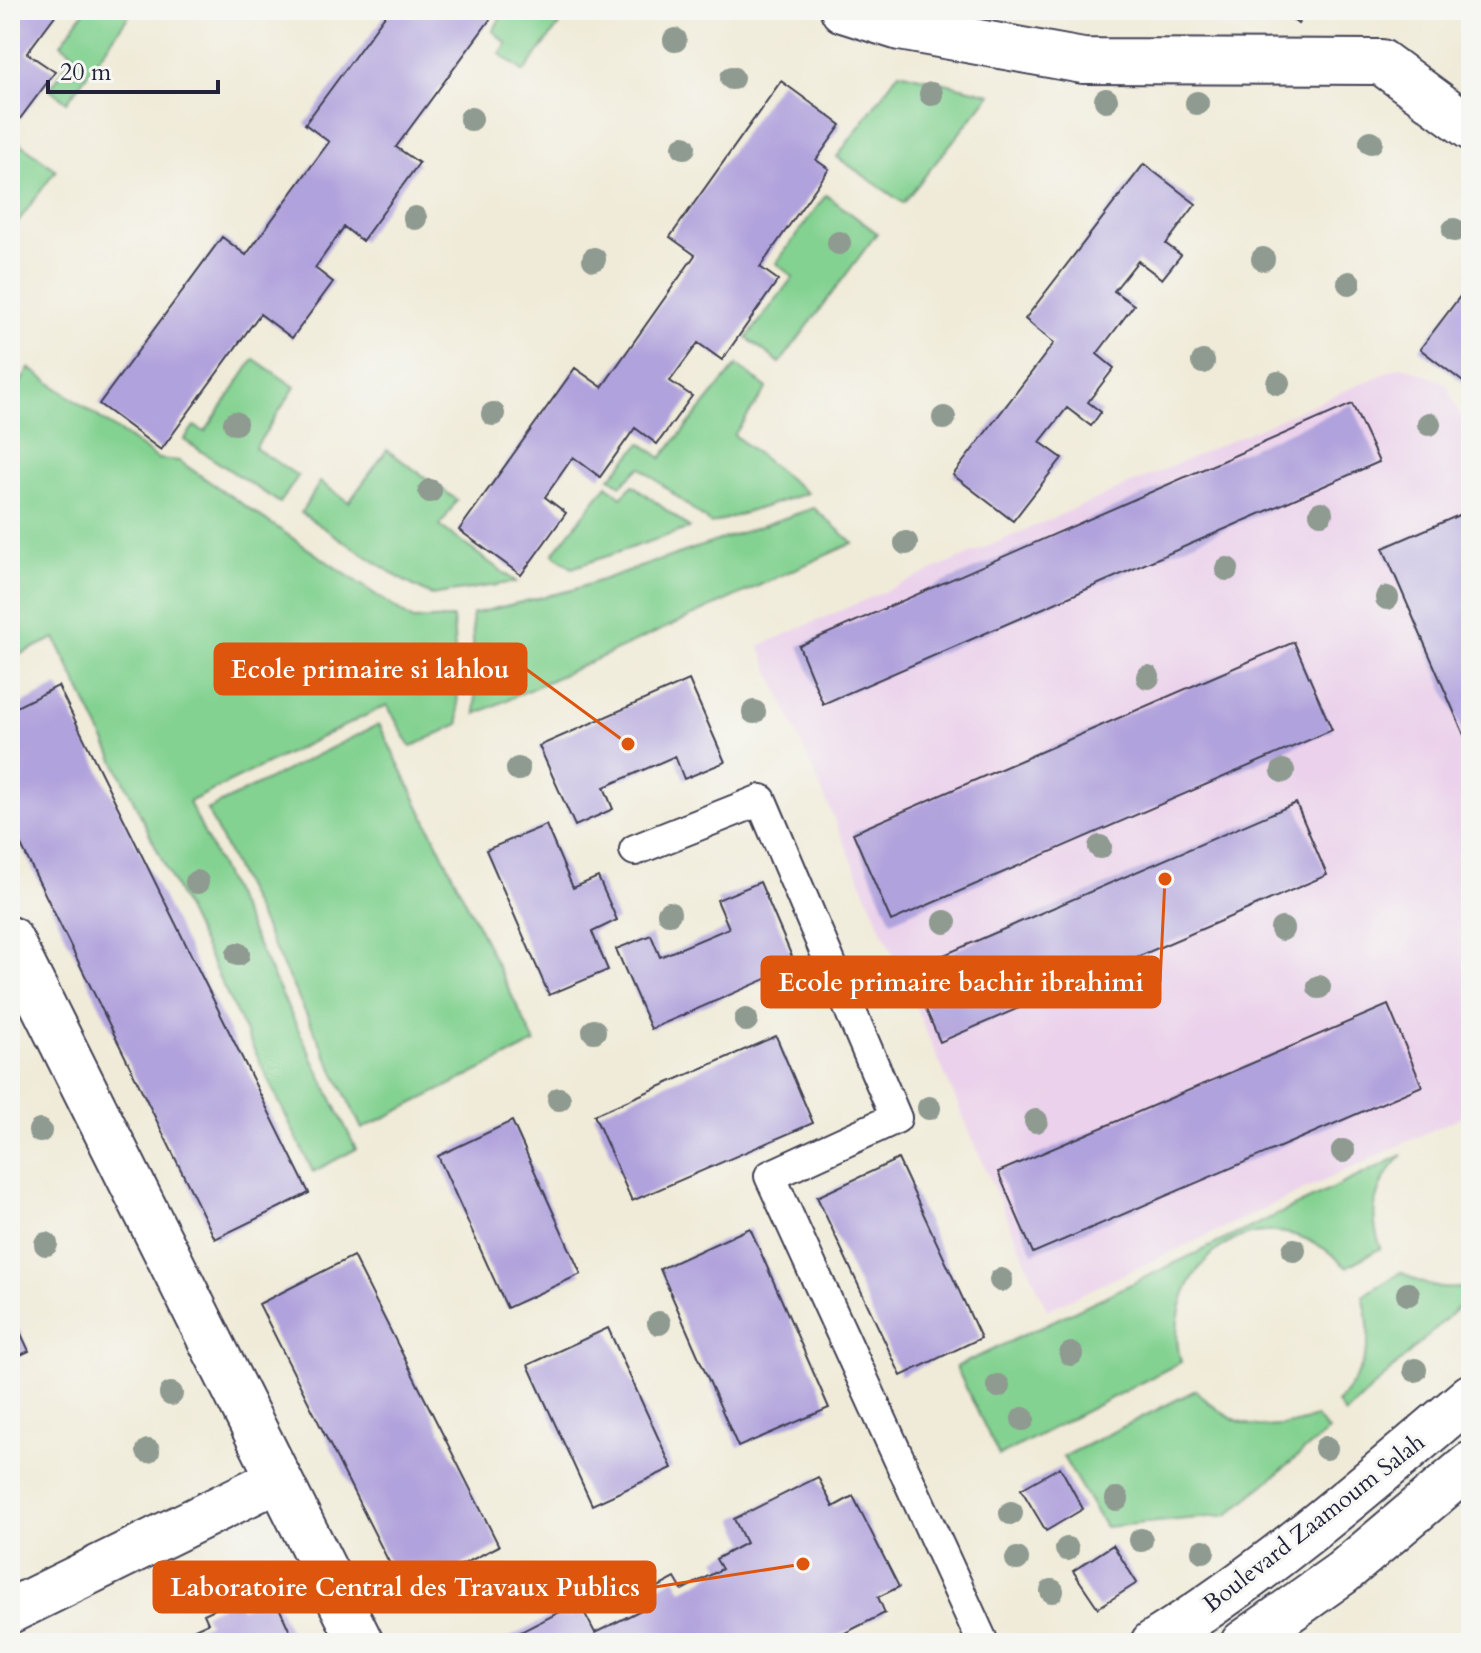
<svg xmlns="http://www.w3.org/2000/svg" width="1481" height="1653" font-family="Cardo,serif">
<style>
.built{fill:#ebd1eb}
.green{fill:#83d291;stroke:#527a66;stroke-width:2}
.building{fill:#b0a2dc}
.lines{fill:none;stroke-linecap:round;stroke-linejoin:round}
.lane-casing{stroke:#414053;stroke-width:34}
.street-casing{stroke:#414053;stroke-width:48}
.lane{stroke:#fff;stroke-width:30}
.street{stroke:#fff;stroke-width:44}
.tree{fill:#8f9a90}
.labels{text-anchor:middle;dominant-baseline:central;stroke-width:6;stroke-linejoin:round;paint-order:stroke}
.street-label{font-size:24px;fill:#22223b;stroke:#f6f6f2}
.leader{fill:none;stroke:#de560e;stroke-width:3}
.callout-dot{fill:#de560e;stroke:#f6f6f2;stroke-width:3}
.callout{fill:#de560e;stroke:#de560e;stroke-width:3}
.callout-label{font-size:26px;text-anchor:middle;font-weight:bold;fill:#fff}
</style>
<rect width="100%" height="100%" fill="#f6f6f2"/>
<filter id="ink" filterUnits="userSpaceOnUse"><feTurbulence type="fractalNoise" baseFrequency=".0125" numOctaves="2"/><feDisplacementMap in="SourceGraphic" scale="16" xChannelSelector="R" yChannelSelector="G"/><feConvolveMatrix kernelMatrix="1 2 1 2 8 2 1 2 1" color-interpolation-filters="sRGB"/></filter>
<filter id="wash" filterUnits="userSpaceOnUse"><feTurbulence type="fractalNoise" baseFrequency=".006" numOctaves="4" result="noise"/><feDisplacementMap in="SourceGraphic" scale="32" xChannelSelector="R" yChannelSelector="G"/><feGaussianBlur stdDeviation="1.8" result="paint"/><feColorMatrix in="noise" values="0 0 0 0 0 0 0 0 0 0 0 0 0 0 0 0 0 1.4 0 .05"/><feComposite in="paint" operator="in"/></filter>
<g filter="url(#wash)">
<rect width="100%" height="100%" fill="#f0ebd8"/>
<!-- built -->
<path class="built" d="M1402,366L1446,383L1471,440V1112L1047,1310L759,646Z"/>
<!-- green -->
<path class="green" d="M85,10H133L67,102L50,89L74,54L61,44Z
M505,10H570L524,72L500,54L507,44L493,31Z
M899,72L991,94L903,203L837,157Z
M16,140L56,170L10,233V148Z
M826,195L877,233L780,363L747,338L793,277L776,263Z
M254,359L295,387L255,448L298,476L280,503L184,440L194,426L205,432Z
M737,365L767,388L734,435L807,493L711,524L640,467L621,485L610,478L641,443L661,458Z
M29,368L158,459L179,461L413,620L453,618L459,724L411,747L387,705L189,802L356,1149L313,1172L55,638L10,659V402Z
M387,450L457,500L440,526L516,582L431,595L404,581L301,513L320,482L349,502Z
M607,485L621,497L633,485L690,528L572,568L553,554Z
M814,508L853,543L476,714L472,614L572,590Z
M379,724L535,1043L362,1129L207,810Z
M1403,1155C1376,1181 1367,1212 1381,1248L1346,1267C1334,1255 1322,1245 1306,1239C1228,1207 1160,1286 1181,1362L999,1456L956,1367Z
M1401,1272C1423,1285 1446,1294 1471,1285V1295L1345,1414L1337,1403C1368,1367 1375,1342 1363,1296Z
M1196,1390C1232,1429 1267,1435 1316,1417L1328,1431L1228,1515L1105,1527L1063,1457Z"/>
<g id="blocks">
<!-- building -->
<path class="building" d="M10,10H59L27,53L55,72L10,132Z
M389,10H497L396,147L419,163L362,241L344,227L315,268L333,282L292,338L260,314L161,450L99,404L222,237L246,255L329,142L305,124Z
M1280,10H1308L1298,24Z
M781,81L841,125L816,160L829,169L760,267L778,280L722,360L698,343L670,381L692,396L657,444L635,428L600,477L573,457L545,497L566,513L521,575L459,530L575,368L602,387L695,255L670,237Z
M1144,164L1196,204L1166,244L1181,255L1162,279L1138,261L1114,291L1134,305L1097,354L1114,368L1088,402L1101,412L1091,426L1067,408L1040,442L1062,458L1013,521L953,475L1054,343L1025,319Z
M1471,282V388L1420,349Z
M1352,404L1379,462L823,704L799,646Z
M1466,512L1471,522V751L1383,548Z
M1294,642L1332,730L891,921L853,833Z
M689,680L725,762L684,779L675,756L604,787L613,809L575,826L539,746Z
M58,686L309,1193L215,1239L10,823V710Z
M1296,803L1327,875L940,1042L909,970Z
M546,825L573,888L598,877L617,920L592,932L608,970L549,995L486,850Z
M760,882L796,966L651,1029L616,949L651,935L660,957L729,928L717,900Z
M1388,1005L1422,1086L1033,1253L998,1172Z
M776,1036L813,1123L632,1201L594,1115Z
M512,1121L581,1274L507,1308L438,1156Z
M898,1159L981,1338L901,1376L817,1197Z
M750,1228L829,1408L738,1447L660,1269Z
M353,1256L499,1546L405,1594L259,1304Z
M10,1310L29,1351L10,1360Z
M608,1328L672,1468L592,1505L528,1365Z
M1060,1467L1083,1509L1046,1531L1021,1489Z
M818,1477L833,1507L853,1496L899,1587L878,1597L885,1613L825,1643H798L796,1639L789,1643H499L579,1602L595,1633L651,1605L645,1594L675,1578L682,1590L722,1569L716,1559L746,1543L734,1519Z
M1113,1545L1137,1583L1098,1608L1073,1571Z
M273,1594L295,1643H164L208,1623L204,1614L236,1599L241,1609Z"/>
</g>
</g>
<g filter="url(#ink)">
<use href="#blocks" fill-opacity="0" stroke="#414053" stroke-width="2"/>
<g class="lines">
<defs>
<path id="lane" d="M635,850L761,800L896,1118L770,1176L983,1643"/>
<path id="street" d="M843,10L900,28L1083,61L1381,62L1471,128
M10,939L361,1643
M10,1611L279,1479
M1153,1643C1267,1572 1369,1483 1471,1396
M1243,1643L1342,1573L1471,1464"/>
</defs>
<!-- lane casing -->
<use href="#lane" class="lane-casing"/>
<!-- street casing -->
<use href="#street" class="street-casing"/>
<!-- lane -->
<use href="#lane" class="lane"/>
<!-- street -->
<use href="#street" class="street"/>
</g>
<!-- trees -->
<g class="tree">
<circle cx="675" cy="40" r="12"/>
<circle cx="732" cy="78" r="12"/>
<circle cx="931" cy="94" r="12"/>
<circle cx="1106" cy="100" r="12"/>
<circle cx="1197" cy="103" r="12"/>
<circle cx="471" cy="119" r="12"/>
<circle cx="1371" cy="142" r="12"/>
<circle cx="684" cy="147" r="12"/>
<circle cx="415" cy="218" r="12"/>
<circle cx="1454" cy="230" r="12"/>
<circle cx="839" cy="243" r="12"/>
<circle cx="594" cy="259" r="12"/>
<circle cx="1263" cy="259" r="12"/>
<circle cx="1349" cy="283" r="12"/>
<circle cx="1203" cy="362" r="12"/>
<circle cx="1278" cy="383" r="12"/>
<circle cx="493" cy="414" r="12"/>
<circle cx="944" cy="418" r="12"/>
<circle cx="235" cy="423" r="12"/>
<circle cx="1429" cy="424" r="12"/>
<circle cx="430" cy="491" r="12"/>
<circle cx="1321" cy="513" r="12"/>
<circle cx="906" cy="543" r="12"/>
<circle cx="1227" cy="569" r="12"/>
<circle cx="1387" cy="598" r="12"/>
<circle cx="1148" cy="677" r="12"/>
<circle cx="754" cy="712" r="12"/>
<circle cx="518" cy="769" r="12"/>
<circle cx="1283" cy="771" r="12"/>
<circle cx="1100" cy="847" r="12"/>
<circle cx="197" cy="882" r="12"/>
<circle cx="669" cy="913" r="12"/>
<circle cx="945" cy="922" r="12"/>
<circle cx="1282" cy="929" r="12"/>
<circle cx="238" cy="954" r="12"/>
<circle cx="1319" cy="987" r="12"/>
<circle cx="746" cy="1020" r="12"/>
<circle cx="594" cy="1031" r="12"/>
<circle cx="559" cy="1099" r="12"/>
<circle cx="929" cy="1108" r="12"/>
<circle cx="1036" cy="1121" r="12"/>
<circle cx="40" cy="1131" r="12"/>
<circle cx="1343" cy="1151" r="12"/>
<circle cx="46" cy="1244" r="12"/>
<circle cx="1294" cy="1250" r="12"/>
<circle cx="1001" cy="1280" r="12"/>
<circle cx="1408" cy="1294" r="12"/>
<circle cx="659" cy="1323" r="12"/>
<circle cx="1071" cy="1354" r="12"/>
<circle cx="1415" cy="1370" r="12"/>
<circle cx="998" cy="1386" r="12"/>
<circle cx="171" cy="1394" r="12"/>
<circle cx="1023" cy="1419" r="12"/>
<circle cx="1326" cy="1448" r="12"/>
<circle cx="148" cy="1451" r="12"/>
<circle cx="1117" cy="1499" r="12"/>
<circle cx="1011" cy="1513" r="12"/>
<circle cx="1141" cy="1540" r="12"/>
<circle cx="1067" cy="1549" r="12"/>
<circle cx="1203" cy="1551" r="12"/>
<circle cx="1017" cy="1559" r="12"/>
<circle cx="1052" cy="1591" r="12"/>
</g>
</g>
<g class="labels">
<!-- street labels -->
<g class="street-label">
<text transform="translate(1314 1523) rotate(-38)">Boulevard Zaamoum Salah</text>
</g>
</g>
<!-- callouts -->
<path class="leader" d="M628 744L526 669M1165 879L1160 982M803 1564L655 1587"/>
<g class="callout-dot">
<circle cx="628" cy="744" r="8"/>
<circle cx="1165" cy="879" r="8"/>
<circle cx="803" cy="1564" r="8"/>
</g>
<g class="callout">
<rect x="215" y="644" width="311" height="50" rx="8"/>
<rect x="762" y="957" width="398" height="50" rx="8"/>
<rect x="154" y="1562" width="501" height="50" rx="8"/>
</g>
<g class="callout-label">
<text x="370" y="678">Ecole primaire si lahlou</text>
<text x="961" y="991">Ecole primaire bachir ibrahimi</text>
<text x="405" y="1596">Laboratoire Central des Travaux Publics</text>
</g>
<!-- margin -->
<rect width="1481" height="1653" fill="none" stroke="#f6f6f2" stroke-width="40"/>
<!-- scale -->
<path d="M48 80v12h170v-12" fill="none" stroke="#22223b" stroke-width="4"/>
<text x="60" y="80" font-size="24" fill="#22223b" stroke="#f6f6f2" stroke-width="6" paint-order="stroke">20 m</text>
</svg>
